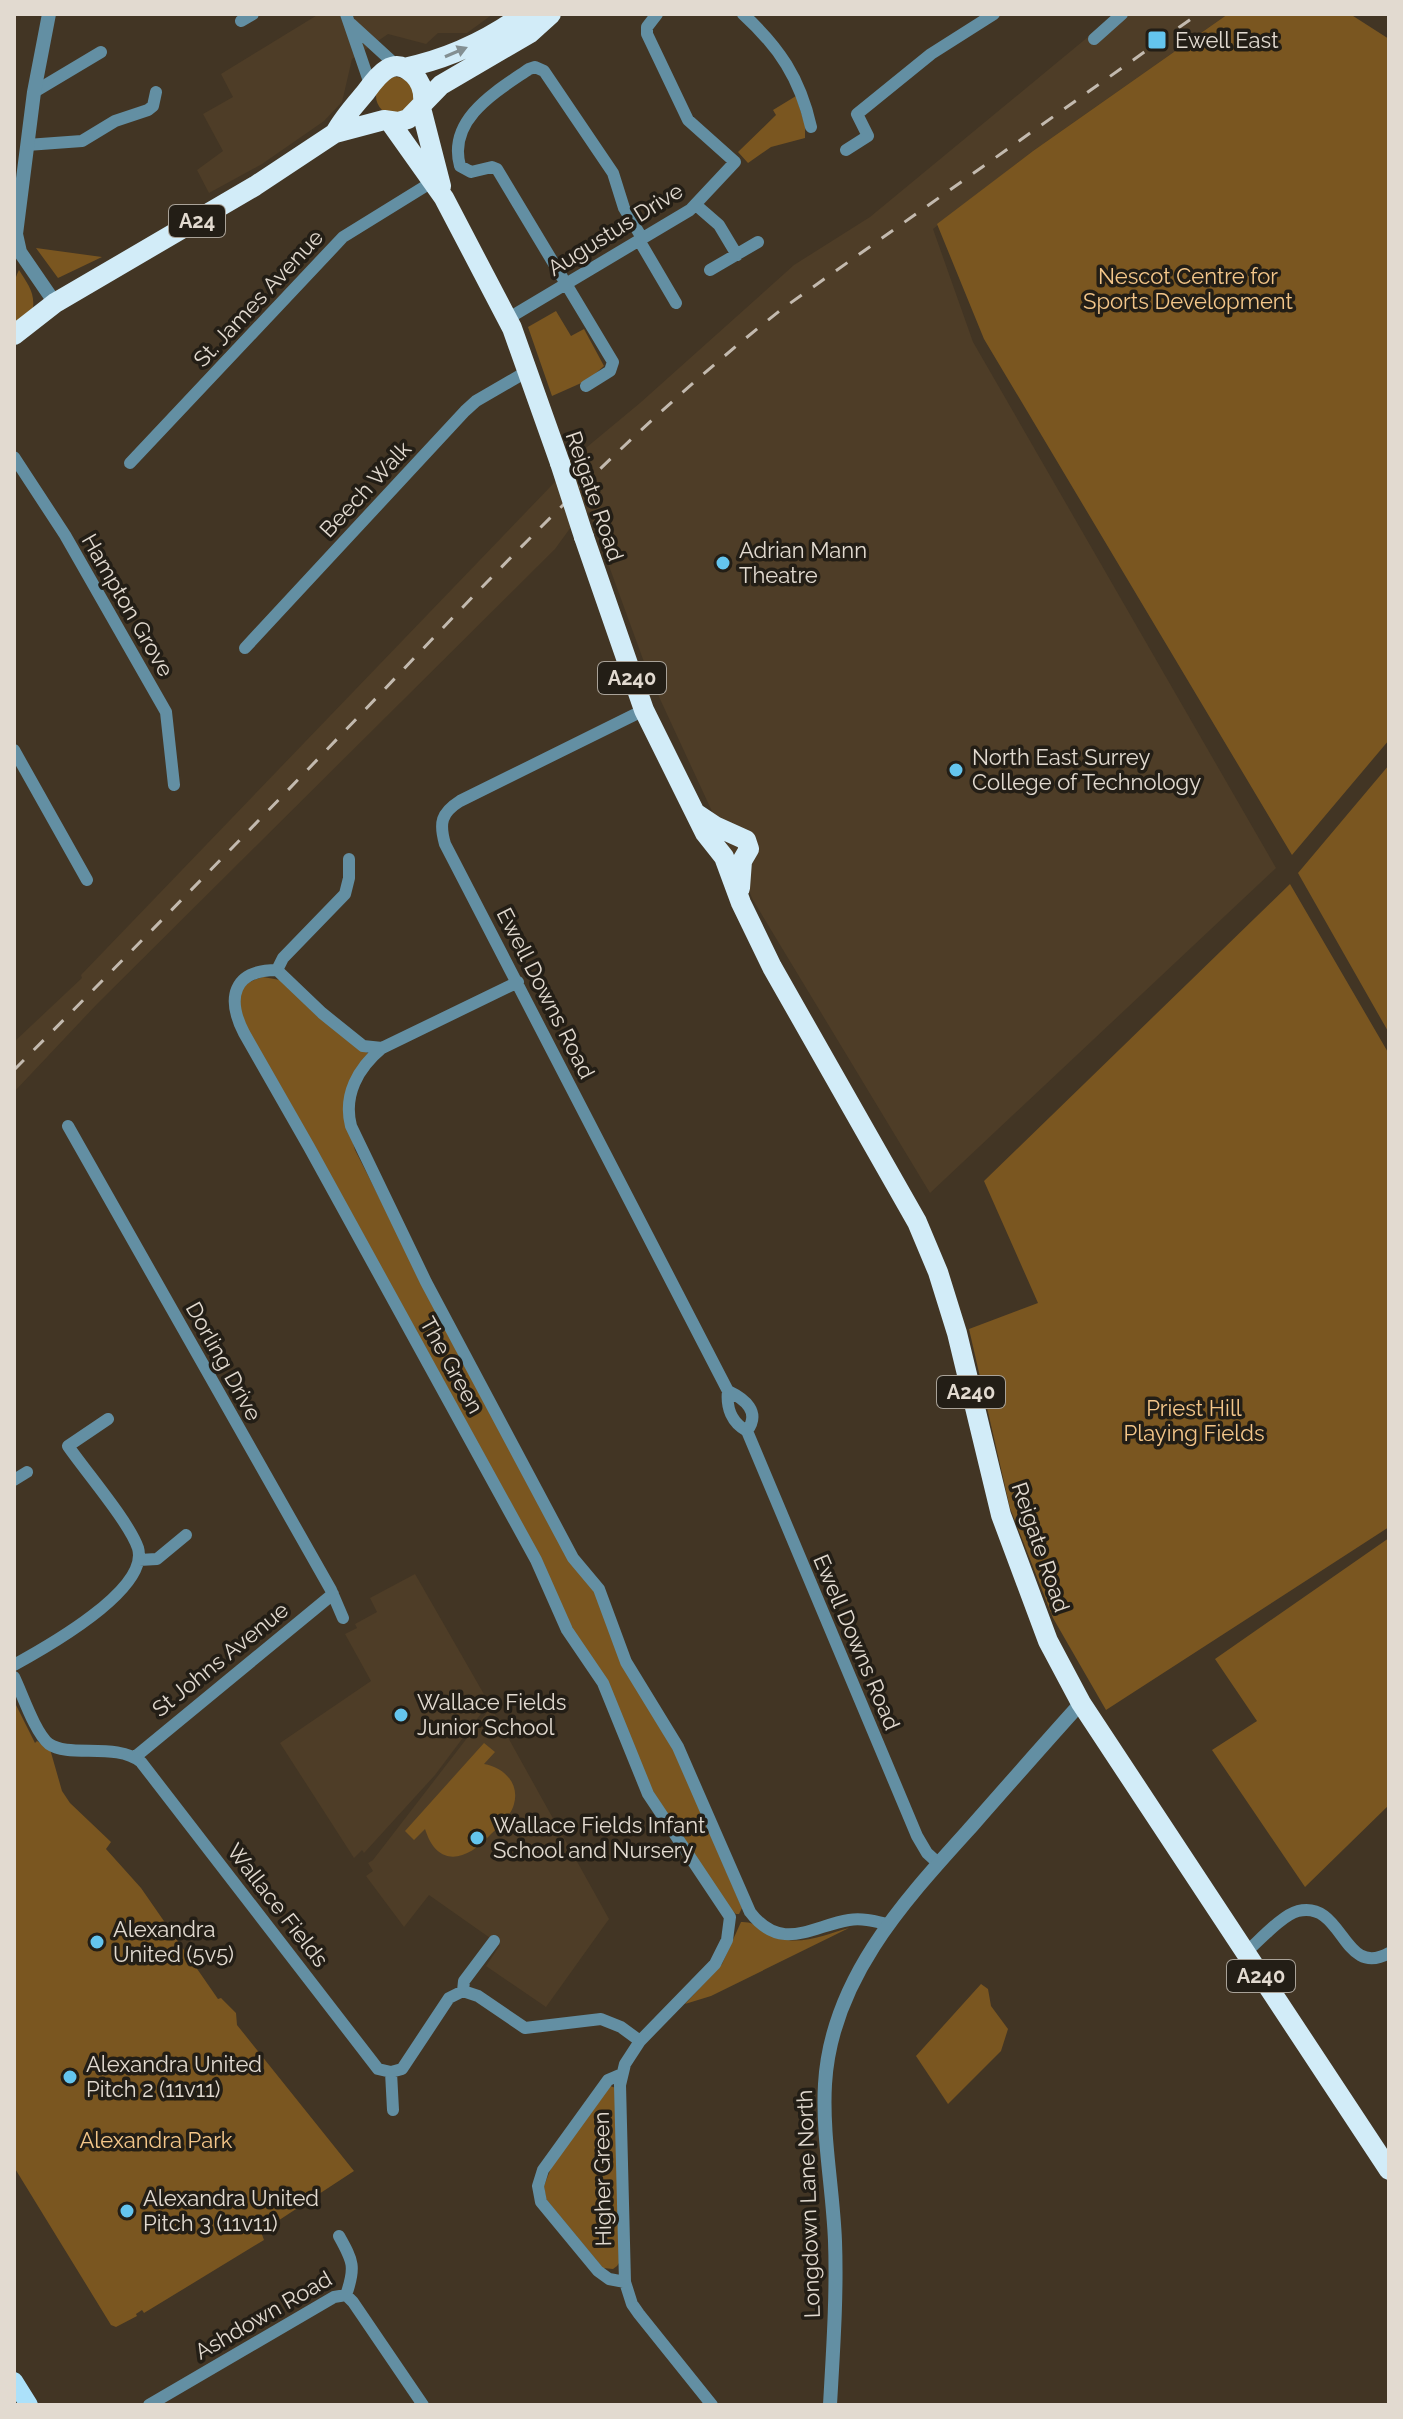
<svg xmlns="http://www.w3.org/2000/svg" width="1403" height="2419" font-family="Raleway,sans-serif">
<style>
.built{fill:#4e3d27}
.green{fill:#7a5620}
.lines{fill:none;stroke-linecap:round;stroke-linejoin:round}
.minor{stroke:#638fa3;stroke-width:12}
.tertiary{stroke:#638fa3;stroke-width:14}
.primary{stroke:#ace1fa;stroke-width:18}
.trunk{stroke:#d2ecf8;stroke-width:20}
.rail{stroke:#c3baaf;stroke-width:3;stroke-dasharray:14 14;stroke-linecap:butt}
.trunk-bridge{stroke:#d2ecf8;stroke-width:20}
.oneway{fill:#838f92}
.poi-dot{fill:#64c5ee;stroke:#231e16;stroke-width:3}
.labels{text-anchor:middle;dominant-baseline:central;stroke-width:7;stroke-linejoin:round;paint-order:stroke}
.shield{fill:#231e16;stroke:#a9a298;stroke-width:2}
.shield-label{font-size:20px;font-weight:bold;fill:#e2dad0}
.poi-label{font-size:22px;fill:#e2dad0;stroke:#231e16;text-anchor:start}
.street-label{font-size:22px;fill:#e2dad0;stroke:#231e16}
.park-label{font-size:22px;fill:#f4c689;stroke:#231e16}
</style>
<rect width="100%" height="100%" fill="#423524"/>
<!-- built -->
<path class="built" d="M319,14H493L467,33H438L426,44L388,34L352,59L342,102L324,121L262,164L209,193L197,170L223,151L203,114L233,97L221,74Z
M1120,14H1228L1033,151L933,229L973,342L1276,868L930,1193L753,900L648,673L589,511L571,527L555,549L97,1004L14,1092V1042L82,978L81,975L552,485L581,452L640,403L794,265L870,217L1100,27Z
M415,1574L489,1703L435,1775L364,1853L362,1850L354,1858L280,1743L371,1681L345,1634L357,1628L355,1624L377,1612L370,1598Z
M491,1707L609,1919L546,2007L486,1966L500,1945L429,1895L404,1927L366,1876L373,1871L368,1863L373,1860Z"/>
<!-- green -->
<path class="green" d="M1228,14H1350L1389,39V740L1292,855L984,339L937,224L1033,151Z
M376 96a19 19 0 1 1 38 0a19 19 0 1 1-38 0Z
M796,96L805,125V138L771,147L748,163L738,152L776,115L773,110Z
M36,248L102,257L58,278Z
M19,270C27,283 35,292 33,308L14,324C14,307 11,284 19,270Z
M556,311L571,336L584,329L604,366L588,380L552,396L528,327Z
M1389,765V1033L1298,873Z
M1290,884L1389,1054V1527L1106,1710L1053,1618L1010,1508L969,1329L1038,1303L984,1181Z
M263,977L280,980L317,1016L369,1054L345,1116L355,1150L428,1293L586,1576L674,1749L742,1908L739,1914H736L729,1908L648,1784L570,1629L241,1017C239,994 237,984 263,977Z
M1389,1538V1805L1305,1887L1212,1750L1257,1721L1215,1659Z
M14,1701L35,1743L37,1741L50,1749L62,1791L70,1803L111,1842L106,1849L141,1888L218,1999L221,1998L236,2013L237,2025L354,2171L261,2232L264,2240L144,2313L142,2310L136,2314L137,2316L116,2327L111,2325L14,2167Z
M484,1743L495,1752L484,1764C503,1767 520,1783 514,1804C511,1816 500,1825 491,1834C468,1860 438,1870 425,1829L414,1840L405,1831Z
M741,1922C759,1921 771,1937 787,1940C808,1943 830,1933 849,1928L711,1996L685,2004L722,1964Z
M981,1984L988,1989L991,2006L1008,2029L1001,2051L948,2104L916,2056Z
M610,2086L616,2088L619,2263L617,2266L613,2269L603,2268L546,2199L544,2186L553,2163Z"/>
<g class="lines">
<!-- minor -->
<path class="minor" d="M346,14L370,84
M743,14C779,47 800,78 811,127
M241,21L253,14
M351,24L398,67
M1094,39L1122,14
M34,92L101,52
M27,145L82,141L115,121L148,110L153,106L156,92
M846,150L868,136L857,114L931,54L994,14
M696,205L719,225L737,255
M639,240L676,303
M710,270L758,242
M507,319L690,210L735,162L688,120L647,34V27L657,14
M586,386L610,371L613,362L497,169L492,167L471,172L460,166C447,119 497,91 529,69L535,67L544,71L613,173L624,208L642,238
M14,457L65,535L166,712L174,785
M130,463L343,237L432,182
M245,648L465,411L476,401L526,372
M644,710L460,801C441,813 439,823 445,844L728,1391C726,1408 732,1423 747,1431L917,1836L927,1853L938,1863
M14,750L87,880
M277,970L283,958L345,894L349,878V859
M518,982L382,1048C358,1068 343,1095 351,1126L426,1282L573,1558L599,1589L626,1662L678,1747L750,1912C781,1953 812,1926 849,1920C862,1918 874,1921 887,1924
M382,1048L363,1046L322,1013L277,970C233,970 226,998 244,1033L309,1147L536,1560L567,1630L603,1683L648,1794L730,1917L727,1940L715,1964L640,2041L625,2064L620,2085L625,2282L632,2304L639,2314L712,2405
M68,1126L331,1590L343,1618
M728,1391C745,1399 761,1412 747,1431
M14,1480L27,1472
M139,1560L157,1559L186,1535
M14,1665C45,1648 150,1590 138,1548C129,1522 86,1472 68,1446L108,1419
M14,1677C22,1693 35,1733 49,1744C69,1758 117,1742 141,1762L378,2069L391,2072L402,2069L449,1998L463,1991L478,1996L525,2028L601,2019L621,2027L640,2041
M135,1757L333,1594
M1245,1953C1258,1942 1282,1915 1298,1911C1344,1900 1342,1979 1389,1953
M463,1991L464,1981L494,1941
M391,2072L393,2110
M622,2074L608,2080L543,2170L538,2186L541,2202L598,2271L609,2279L625,2282
M339,2236C353,2261 356,2267 346,2295
M346,2295L353,2302L423,2405
M149,2405L334,2297L346,2295"/>
<!-- tertiary -->
<path class="tertiary" d="M49,14L34,92L16,234L20,252L55,303
M830,2405C833,2351 837,2296 835,2241C833,2189 822,2136 825,2084C831,1979 905,1900 972,1826C1008,1785 1044,1744 1081,1703"/>
<!-- primary -->
<path class="primary" d="M14,2381L29,2405"/>
<!-- trunk -->
<path class="trunk" d="M404,68C448,59 488,40 524,14
M421,108L441,186
M390,122L444,198L512,328L560,463
M335,133C343,118 354,106 365,93C376,78 392,53 414,75C422,83 424,92 423,103
M14,335L55,303L255,186L335,133L384,120L398,122L408,119L441,85L530,33L551,14
M584,537L644,710L705,833L724,857L741,903L772,967L917,1222L938,1272L957,1333L1001,1515L1048,1641L1081,1703L1389,2170
M697,814L715,826L746,840L749,849L742,861L740,888"/>
<!-- rail -->
<path class="rail" d="M14,1070C138,945 260,820 381,693C508,559 637,423 782,309L1198,14"/>
<!-- trunk-bridge -->
<path class="trunk-bridge" d="M560,463L584,537"/>
</g>
<!-- one-way arrows -->
<defs><path id="oneway-solid" d="M-6-.8H1V-3.2L6.5 0L1 3.2V.8H-6Z" transform="scale(2)"/></defs>
<use class="oneway" href="#oneway-solid" transform="translate(456 52) rotate(-23)"/>
<!-- markers -->
<g class="poi-dot">
<rect x="1147" y="30" width="20" height="20" rx="4"/>
<circle cx="723" cy="563" r="8"/>
<circle cx="956" cy="770" r="8"/>
<circle cx="401" cy="1715" r="8"/>
<circle cx="477" cy="1838" r="8"/>
<circle cx="97" cy="1942" r="8"/>
<circle cx="70" cy="2077" r="8"/>
<circle cx="127" cy="2211" r="8"/>
</g>
<g class="labels">
<!-- shield labels -->
<g class="shield">
<rect x="169" y="205" width="56" height="32" rx="6"/>
<rect x="598" y="662" width="68" height="32" rx="6"/>
<rect x="937" y="1376" width="68" height="32" rx="6"/>
<rect x="1227" y="1960" width="68" height="32" rx="6"/>
</g>
<g class="shield-label">
<text x="197" y="221">A24</text>
<text x="632" y="678">A240</text>
<text x="971" y="1392">A240</text>
<text x="1261" y="1976">A240</text>
</g>
<!-- poi labels -->
<g class="poi-label">
<text x="1175" y="40">Ewell East</text>
<text x="739" y="550">Adrian Mann<tspan x="739" dy="25">Theatre</tspan></text>
<text x="972" y="757">North East Surrey<tspan x="972" dy="25">College of Technology</tspan></text>
<text x="417" y="1702">Wallace Fields<tspan x="417" dy="25">Junior School</tspan></text>
<text x="493" y="1825">Wallace Fields Infant<tspan x="493" dy="25">School and Nursery</tspan></text>
<text x="113" y="1929">Alexandra<tspan x="113" dy="25">United (5v5)</tspan></text>
<text x="86" y="2064">Alexandra United<tspan x="86" dy="25">Pitch 2 (11v11)</tspan></text>
<text x="143" y="2198">Alexandra United<tspan x="143" dy="25">Pitch 3 (11v11)</tspan></text>
</g>
<!-- street labels -->
<g class="street-label">
<text transform="translate(615 229) rotate(-32)">Augustus Drive</text>
<text transform="translate(258 298) rotate(-47)">St. James Avenue</text>
<text transform="translate(365 489) rotate(-47)">Beech Walk</text>
<text transform="translate(595 496) rotate(71)">Reigate Road</text>
<text transform="translate(128 605) rotate(60)">Hampton Grove</text>
<text transform="translate(546 993) rotate(63)">Ewell Downs Road</text>
<text transform="translate(224 1361) rotate(61)">Dorling Drive</text>
<text transform="translate(452 1365) rotate(61)">The Green</text>
<text transform="translate(1041 1547) rotate(71)">Reigate Road</text>
<text transform="translate(857 1642) rotate(67)">Ewell Downs Road</text>
<text transform="translate(220 1659) rotate(-39)">St Johns Avenue</text>
<text transform="translate(278 1905) rotate(52)">Wallace Fields</text>
<text transform="translate(602 2179) rotate(-91)">Higher Green</text>
<text transform="translate(808 2204) rotate(-92)">Longdown Lane North</text>
<text transform="translate(263 2315) rotate(-30)">Ashdown Road</text>
</g>
<!-- park labels -->
<g class="park-label">
<text x="1188" y="276">Nescot Centre for<tspan x="1188" dy="25">Sports Development</tspan></text>
<text x="1194" y="1408">Priest Hill<tspan x="1194" dy="25">Playing Fields</tspan></text>
<text x="156" y="2140">Alexandra Park</text>
</g>
</g>
<!-- border -->
<rect width="1403" height="2419" fill="none" stroke="#e2dad0" stroke-width="32"/>
</svg>
